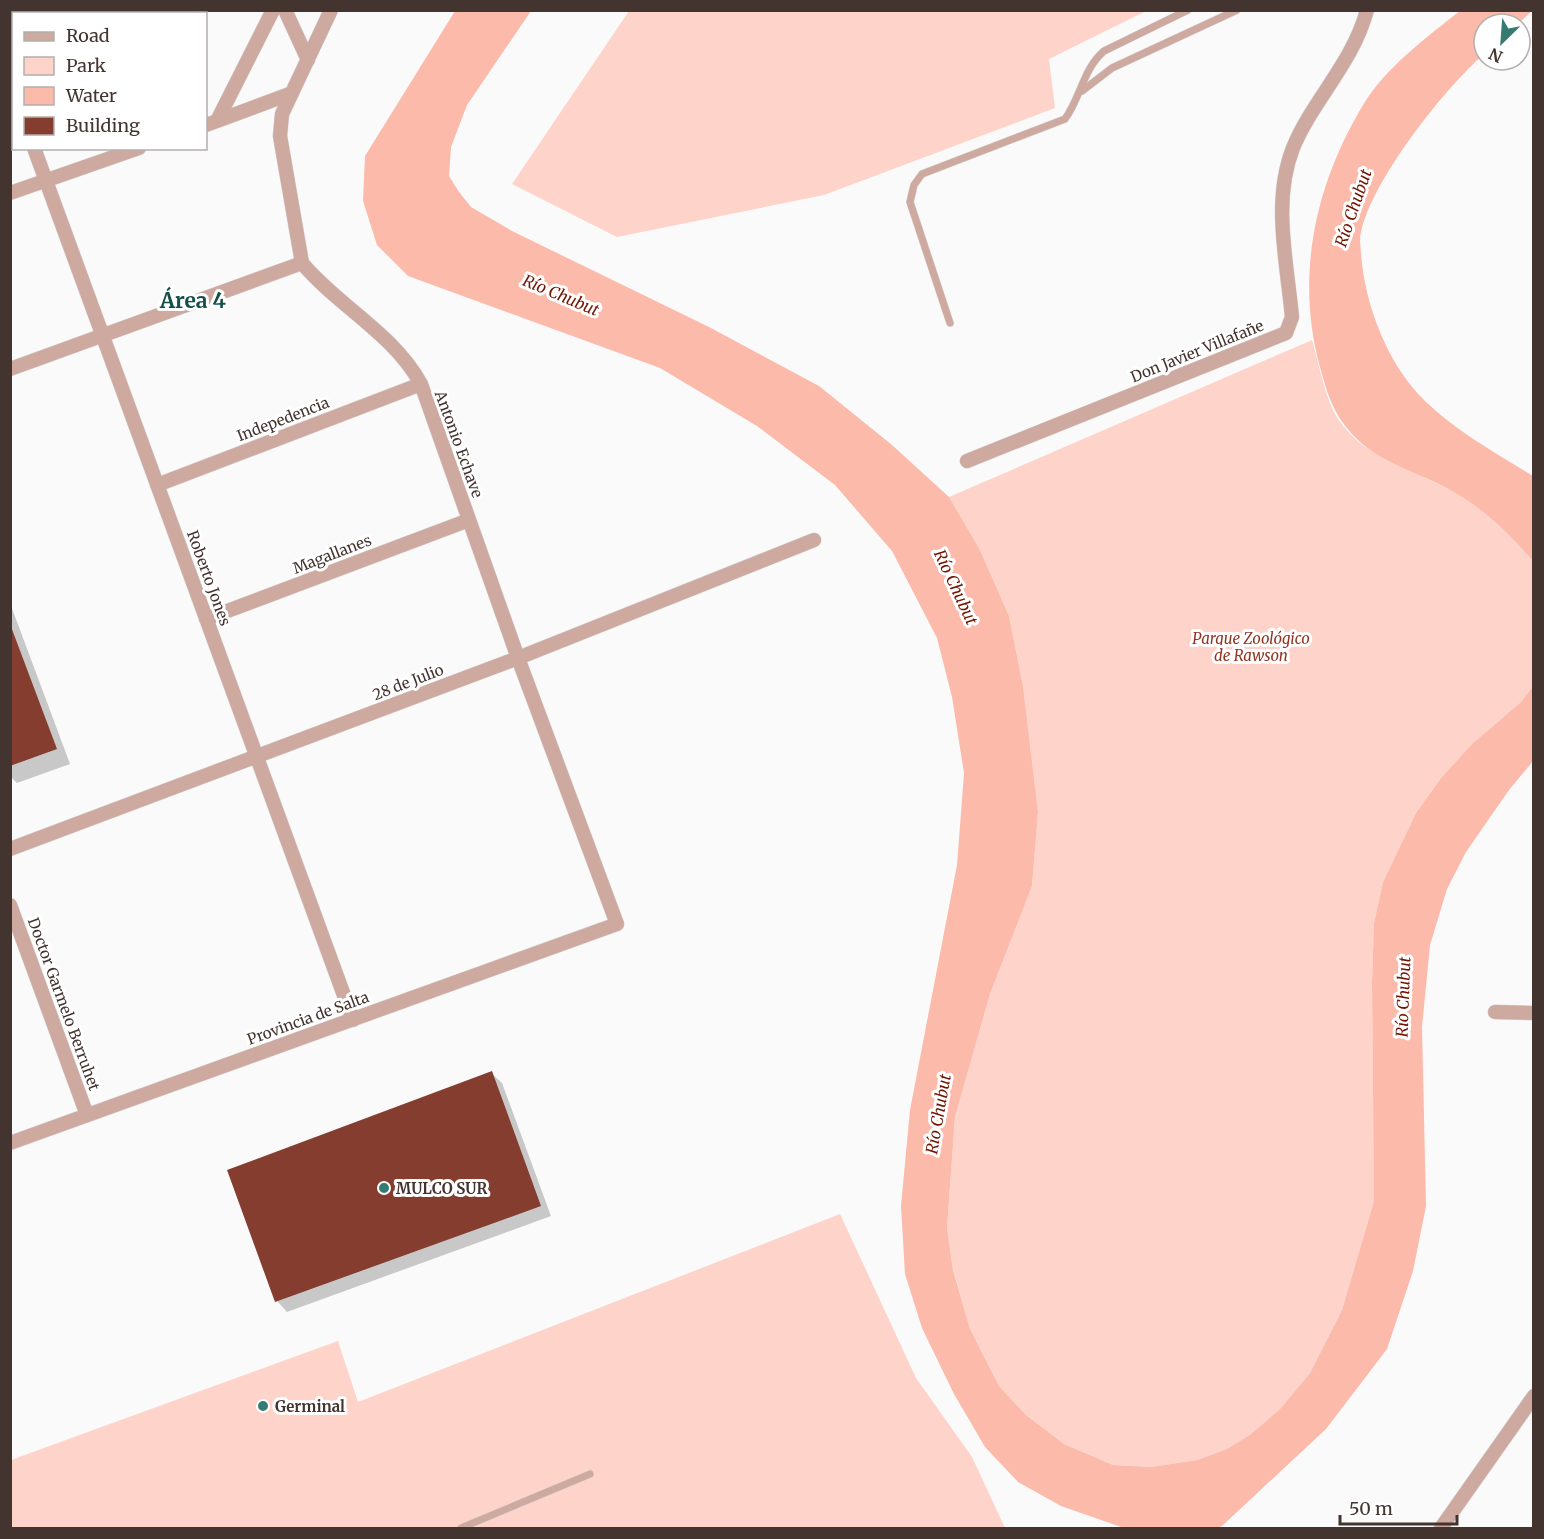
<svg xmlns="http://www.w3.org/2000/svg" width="1544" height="1539" font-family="Merriweather,serif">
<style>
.green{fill:#fed3c9}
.water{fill:#fcbaab}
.shadow{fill:#0003}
.building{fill:#843d2f}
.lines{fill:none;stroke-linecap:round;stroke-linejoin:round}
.service-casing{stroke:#d9d6d6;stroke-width:8}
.minor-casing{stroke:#d9d6d6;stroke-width:15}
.service{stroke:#cea9a0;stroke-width:7}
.minor{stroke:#cea9a0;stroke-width:14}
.poi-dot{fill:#357b71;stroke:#fff;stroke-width:2}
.labels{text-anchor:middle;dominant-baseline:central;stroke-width:6;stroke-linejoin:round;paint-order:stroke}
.street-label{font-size:15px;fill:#443430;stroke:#fff}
.park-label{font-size:15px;font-style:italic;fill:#923422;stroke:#fff}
.poi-label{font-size:15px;font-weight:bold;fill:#443430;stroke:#fff;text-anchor:start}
.water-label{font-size:16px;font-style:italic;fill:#721401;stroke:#fff}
.district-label{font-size:21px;font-weight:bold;fill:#134e47;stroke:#fff}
</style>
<rect width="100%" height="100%" fill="#fafafa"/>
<!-- green -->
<path class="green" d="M629,11V10L1146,11L1049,59L1055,108L824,195L617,237L512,184Z
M1312,340C1319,363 1325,399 1338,419C1366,461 1418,471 1458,494C1488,511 1511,536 1533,561V686L1521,702L1472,744L1441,778L1416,813L1383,882L1374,923L1372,983L1374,1201L1342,1310L1310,1373L1280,1409L1251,1434L1227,1449L1197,1460L1151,1467L1113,1465L1064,1444L1026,1415L999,1386L970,1329L953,1269L947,1228L955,1117L990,994L1032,886L1038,812L1023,686L1009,616L980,550L949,497Z
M840,1214L916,1378L972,1457L1005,1528H11V1460L338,1341L358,1402Z"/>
<!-- water -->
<path class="water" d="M1461,10L1532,11L1518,24H1484V54C1443,90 1373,179 1361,232C1359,239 1361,248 1361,254C1365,306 1388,365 1425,401C1457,432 1496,453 1533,476V561C1511,536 1489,513 1459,495C1426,474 1385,467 1356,438C1334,416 1328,396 1320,367C1295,276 1315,185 1363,105C1386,67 1426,38 1461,10Z
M455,11H531L467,105L451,147L449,176L459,192L471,207L512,231L709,327L819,386L892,445L949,497L980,550L1009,616L1023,686L1038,812L1032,886L990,994L955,1117L947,1228L953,1270L970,1329L999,1386L1026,1415L1064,1444L1113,1465L1151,1467L1197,1460L1227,1449L1251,1434L1280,1409L1310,1373L1342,1310L1374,1201L1372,983L1374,923L1383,882L1416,813L1441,778L1472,744L1521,702L1533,686V761L1509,790L1466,852L1447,889L1430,945L1422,1027L1426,1206L1413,1271L1387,1349L1326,1429L1222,1526L1216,1528H1124L1061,1506L1018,1482L985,1447L954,1394L922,1328L905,1274L901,1206L910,1110L957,865L964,773L952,697L937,638L892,551L835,485L757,426L660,368L408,276L377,245L363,201L365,156Z"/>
<!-- shadow -->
<path class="shadow" d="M10,603L70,764L17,783L10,776Z
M491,1073L502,1083L551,1216L287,1312L277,1301Z"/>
<!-- building -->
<path class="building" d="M10,624L57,749L10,766Z
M492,1071L541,1206L275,1302L227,1170Z"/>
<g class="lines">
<defs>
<path id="service" d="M1082,91L1112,68L1237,10
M950,323L910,202L914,185L922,174L1065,119C1081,97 1083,69 1104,51L1188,10
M461,1528L590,1474"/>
<path id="minor" d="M285,10L308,60
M10,87L14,95
M217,121L292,93
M206,125L217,121L273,10
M34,148L353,1020
M10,193L139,148
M10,369L302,263
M967,461L1286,333L1292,317C1287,262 1272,201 1293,148C1312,101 1353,63 1367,10
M157,485L421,384
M206,619L469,520
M10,849L518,658L814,540
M10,905L87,1115
M1495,1012L1534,1013
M10,1143L617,924L518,658L421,384C393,333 339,307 302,263L280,136L282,114L331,10
M1441,1528L1534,1396"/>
</defs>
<!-- service casing -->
<use href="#service" class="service-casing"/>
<!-- minor casing -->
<use href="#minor" class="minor-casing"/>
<!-- service -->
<use href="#service" class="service"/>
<!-- minor -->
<use href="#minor" class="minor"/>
</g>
<!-- markers -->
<g class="poi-dot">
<circle cx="384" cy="1188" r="6"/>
<circle cx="263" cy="1406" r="6"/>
</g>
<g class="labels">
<!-- street labels -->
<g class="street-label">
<text transform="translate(1197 351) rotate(-22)">Don Javier Villafañe</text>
<text transform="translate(283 419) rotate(-21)">Indepedencia</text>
<text transform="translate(459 444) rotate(70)">Antonio Echave</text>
<text transform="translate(332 554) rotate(-21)">Magallanes</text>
<text transform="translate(209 578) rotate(70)">Roberto Jones</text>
<text transform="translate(408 682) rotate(-21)">28 de Julio</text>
<text transform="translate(64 1004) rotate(70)">Doctor Garmelo Berruhet</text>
<text transform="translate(308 1018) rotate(-20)">Provincia de Salta</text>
</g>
<!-- park labels -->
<g class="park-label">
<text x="1251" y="638">Parque Zoológico<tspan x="1251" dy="17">de Rawson</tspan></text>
</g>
<!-- poi labels -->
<g class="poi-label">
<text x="396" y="1188">MULCO SUR</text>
<text x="275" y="1406">Germinal</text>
</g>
<!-- water labels -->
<g class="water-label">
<text transform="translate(1353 208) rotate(-71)">Río Chubut</text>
<text transform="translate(561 295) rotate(23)">Río Chubut</text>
<text transform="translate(956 587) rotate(65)">Río Chubut</text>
<text transform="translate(1403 997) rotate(-88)">Río Chubut</text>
<text transform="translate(938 1114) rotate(-80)">Río Chubut</text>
</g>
<!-- district labels -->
<g class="district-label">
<text x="193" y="300">Área 4</text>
</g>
</g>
<!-- border -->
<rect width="1544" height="1539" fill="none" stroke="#443430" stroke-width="24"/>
<!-- legend -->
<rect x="12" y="12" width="195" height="138" fill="#ffffff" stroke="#b4aeac" stroke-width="1.5"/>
<rect x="24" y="32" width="30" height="9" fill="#cea9a0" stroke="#b4aeac" stroke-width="1.5"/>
<text x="66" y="42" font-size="18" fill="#443430">Road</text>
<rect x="24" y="57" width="30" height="18" fill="#fed3c9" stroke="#b4aeac" stroke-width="1.5"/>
<text x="66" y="72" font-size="18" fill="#443430">Park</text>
<rect x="24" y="87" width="30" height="18" fill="#fcbaab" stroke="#b4aeac" stroke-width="1.5"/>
<text x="66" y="102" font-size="18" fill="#443430">Water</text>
<rect x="24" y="117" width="30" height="18" fill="#843d2f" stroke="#b4aeac" stroke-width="1.5"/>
<text x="66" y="132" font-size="18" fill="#443430">Building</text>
<!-- north arrow -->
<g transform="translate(1502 42) rotate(205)"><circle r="28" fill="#ffffff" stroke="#b4aeac" stroke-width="1.5"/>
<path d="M0-4.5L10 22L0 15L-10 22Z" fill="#357b71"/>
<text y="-9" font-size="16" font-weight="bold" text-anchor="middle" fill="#443430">N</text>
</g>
<!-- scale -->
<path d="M1340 1515v9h117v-9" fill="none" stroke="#443430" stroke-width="3"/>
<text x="1349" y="1515" font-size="18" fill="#443430" stroke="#ffffff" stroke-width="4.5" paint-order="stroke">50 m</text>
</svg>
